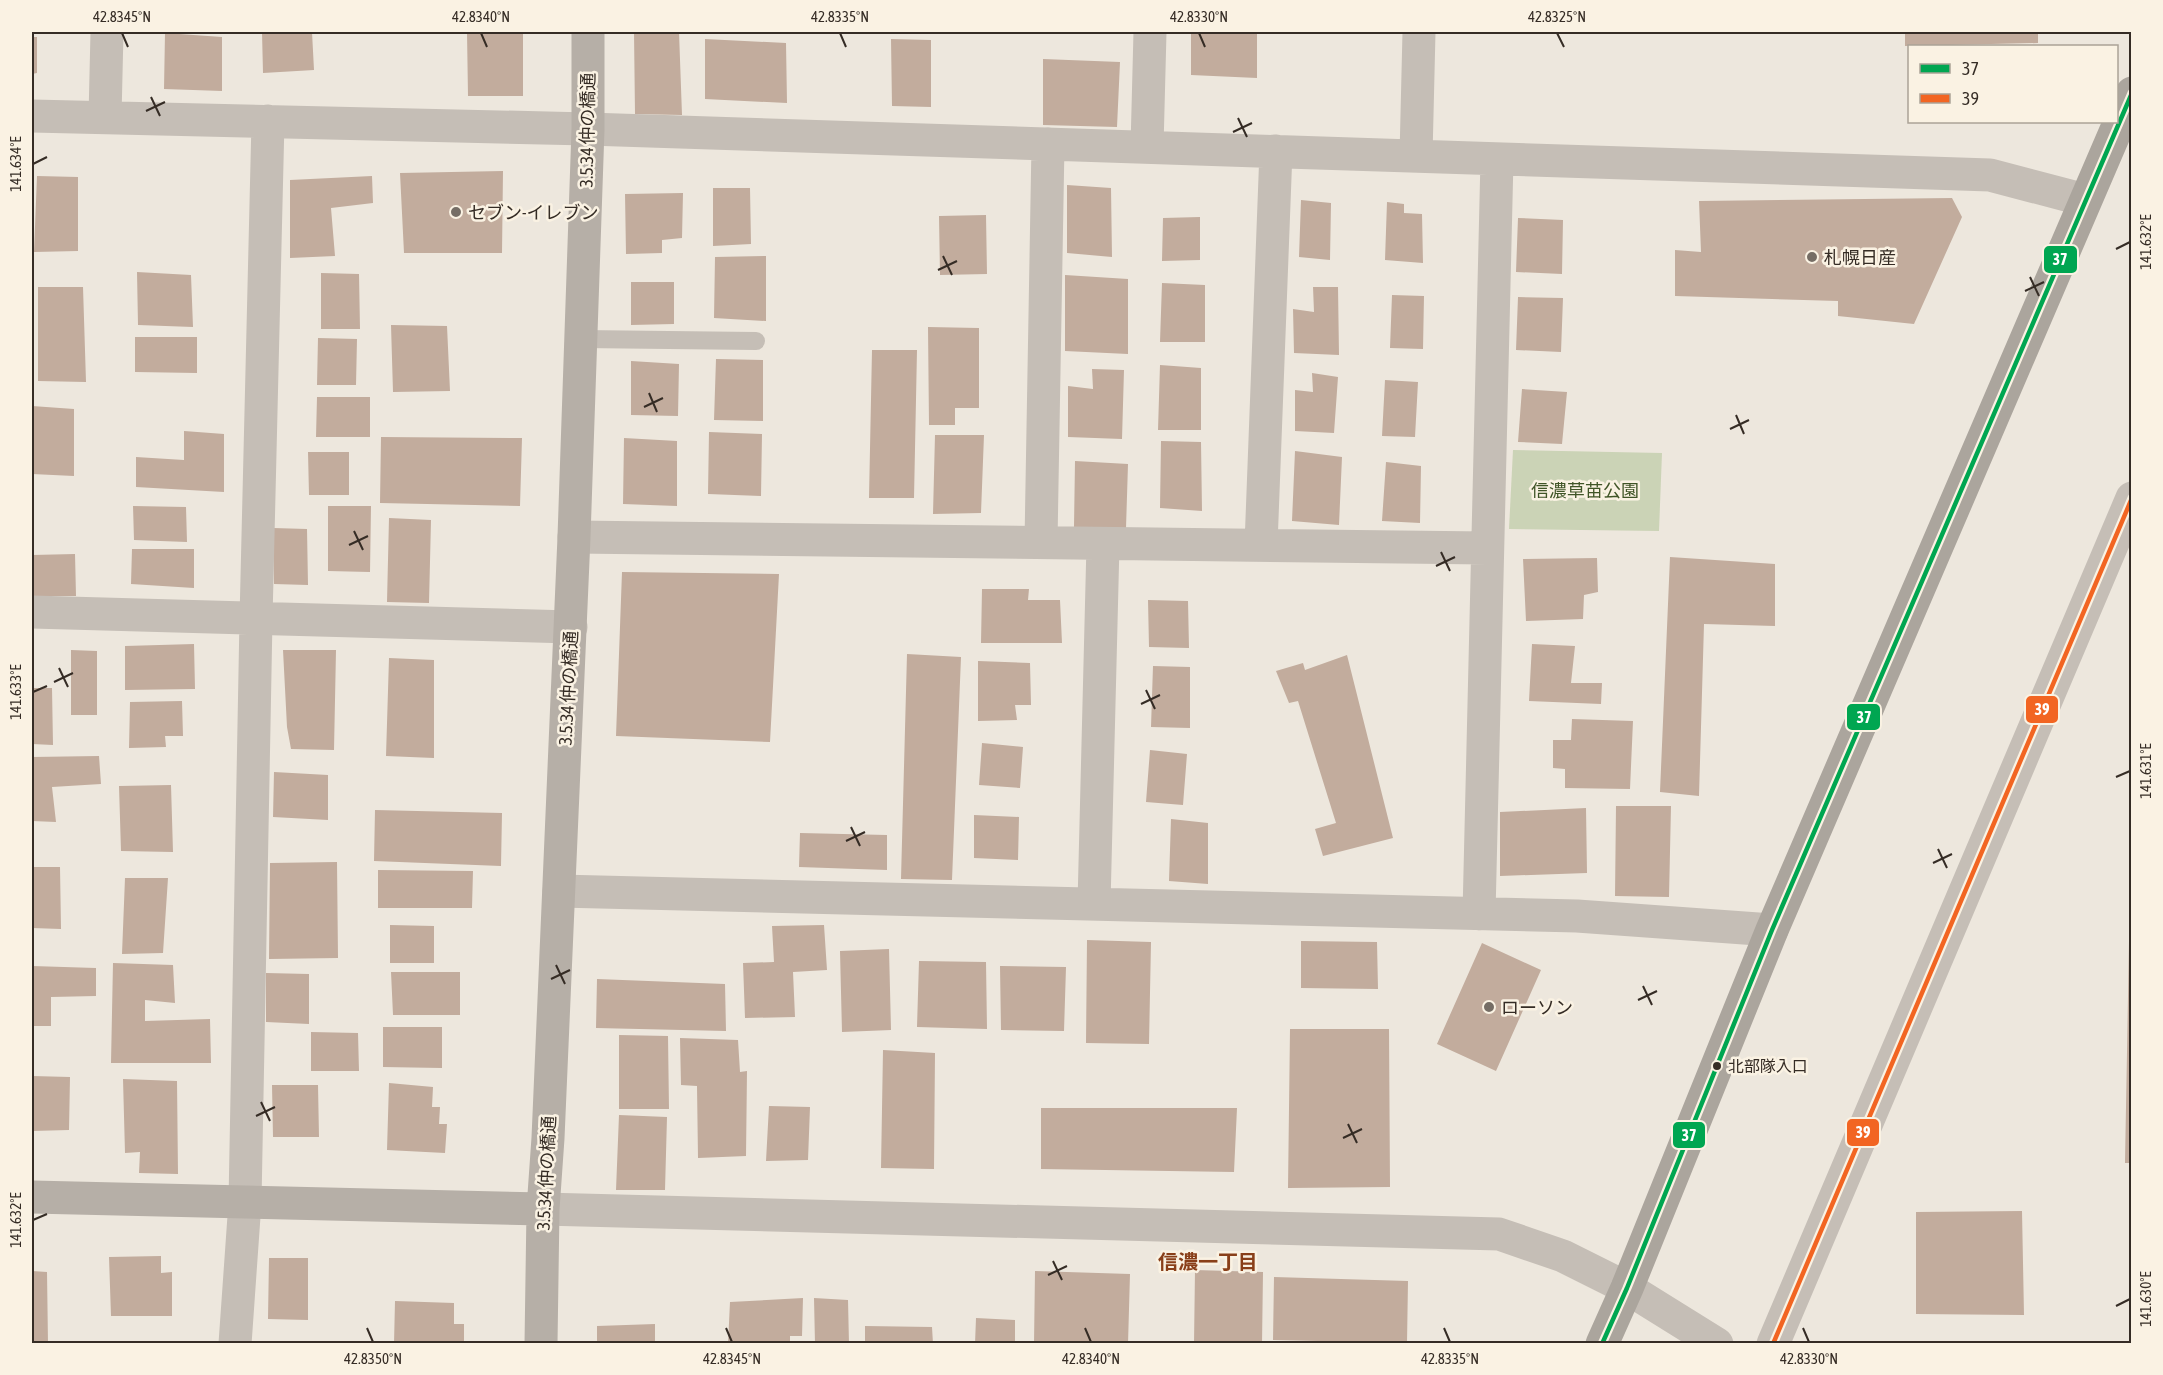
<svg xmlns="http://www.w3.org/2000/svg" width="2163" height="1375" font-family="'Asap Condensed','Noto Sans JP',sans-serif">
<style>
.green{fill:#cbd3b6}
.building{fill:#c2ac9d}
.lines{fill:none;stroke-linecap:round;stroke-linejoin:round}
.lane{stroke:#c5beb6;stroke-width:18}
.street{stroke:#c5beb6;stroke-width:33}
.secondary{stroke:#b6afa7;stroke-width:33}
.highway{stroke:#aba59d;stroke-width:33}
.bus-1-casing{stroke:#faf2e3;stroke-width:9}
.bus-2-casing{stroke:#faf2e3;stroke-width:9}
.bus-1{stroke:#00a651;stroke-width:4.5}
.bus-2{stroke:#f26522;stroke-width:4.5}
.ticks{fill:none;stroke:#352c25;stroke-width:2}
.poi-dot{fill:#756d65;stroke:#faf2e3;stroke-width:2}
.bus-dot{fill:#352c25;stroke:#faf2e3;stroke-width:2}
.labels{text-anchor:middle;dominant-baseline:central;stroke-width:5;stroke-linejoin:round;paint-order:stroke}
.bus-label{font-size:16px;fill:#352c25;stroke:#faf2e3;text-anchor:start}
.street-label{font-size:18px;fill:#352c25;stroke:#faf2e3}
.poi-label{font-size:18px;fill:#352c25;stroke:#faf2e3;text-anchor:start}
.park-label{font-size:18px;fill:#405527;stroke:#faf2e3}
.neighbourhood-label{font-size:20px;font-weight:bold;fill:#893f19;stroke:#faf2e3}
.line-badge{stroke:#faf2e3;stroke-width:2}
.badge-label{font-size:16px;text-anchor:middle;font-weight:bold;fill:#fff}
.neatline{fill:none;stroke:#352c25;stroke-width:2}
.ticks-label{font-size:15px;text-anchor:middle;fill:#352c25}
</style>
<rect width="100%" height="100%" fill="#ede7dd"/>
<!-- green -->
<path class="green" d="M1513,450L1662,453L1659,531L1509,529Z"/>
<!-- building -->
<path class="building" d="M262,32H312L314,70L263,73Z
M467,32H523V96H468Z
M634,32H679L682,115L635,114Z
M1191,32H1257V78L1191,75Z
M1905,32H2038V43L1905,46Z
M165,33L222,37V91L164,89Z
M32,37H37V73L32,74Z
M705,39L786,43L787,103L705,99Z
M891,39L931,40V107L892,106Z
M1043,59L1120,62L1117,127L1043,125Z
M503,171L502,253H404L400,173Z
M37,176L78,177V251L34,252Z
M372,176L373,203L331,208L335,256L290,258V180Z
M1067,185L1111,188L1112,257L1067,253Z
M713,188H750L751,244L713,246Z
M683,193L682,238L662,240V253L626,254L625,194Z
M1952,198L1962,217L1914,324L1838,316V301L1675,296V250L1701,252L1699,201Z
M1301,200L1331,203L1330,260L1299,257Z
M1387,202L1404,204V213L1422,214L1423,263L1385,260Z
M986,215L987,274L940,275L939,216Z
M1200,217V260L1162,261L1163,218Z
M1518,218L1563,220L1562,274L1516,272Z
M766,256V321L714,318L715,257Z
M137,272L191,275L193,327L138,325Z
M321,273L359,274L360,329H321Z
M1065,275L1128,279V354L1065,351Z
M631,282H674V324L631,325Z
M1162,283L1205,285V342H1160Z
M38,287H83L86,382L38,381Z
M1313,287H1338L1339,355L1294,353L1293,309L1314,312Z
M1392,295L1424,296L1423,349L1390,348Z
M1518,297L1563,298L1561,352L1516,350Z
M391,325L447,326L450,391L393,392Z
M928,327L979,328V408H955V425H929Z
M135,337H197V373L135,372Z
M318,338L357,339L356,385H317Z
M872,350H917L914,498H869Z
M716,359L763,360V421L714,420Z
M631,361L679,364L678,416L631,415Z
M1160,365L1201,368V430H1158Z
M1092,369L1124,370L1122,439L1068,437V386L1093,389Z
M1312,373L1338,377L1334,433L1295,431V390L1313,392Z
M1385,380L1418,382L1415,437L1382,436Z
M1522,389L1567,392L1562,444L1518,442Z
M317,397H370V437H316Z
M32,406L74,409V476L32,474Z
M184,431L224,434V492L136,487V457L184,460Z
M709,432L762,434L761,496L708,494Z
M935,435H984L981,513L933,514Z
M381,437L522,438L520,506L380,503Z
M624,438L677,441V506L623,504Z
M1161,441L1201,442L1202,511L1160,508Z
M1295,451L1342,457L1339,525L1292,521Z
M308,452H349V495H309Z
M1075,461L1128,464L1126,528L1074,527Z
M1386,462L1421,466L1420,523L1382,521Z
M133,506L186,507L187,542L134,540Z
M328,506H371L370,572L328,571Z
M389,518L431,520L429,603L387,602Z
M273,528L307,529L308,585L274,584Z
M132,549H194V588L131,584Z
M75,554L76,596H32V555Z
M1670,557L1775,564V626L1704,624L1699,796L1660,792Z
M1597,558L1598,592L1584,595L1583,619L1526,621L1523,559Z
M622,572L779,574L770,742L616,736Z
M982,589H1029L1028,600H1060L1062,643H981Z
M1148,600L1188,601L1189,648L1149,647Z
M194,644L195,689L125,690V646Z
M1532,644L1575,646L1571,683H1602L1601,704L1529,701Z
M71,650L97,651V715H71Z
M283,650H336L334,750L291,749L287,727Z
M907,654L961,657L952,880L901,879Z
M1347,655L1393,838L1323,856L1315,829L1336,823L1298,701L1289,703L1276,671L1303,663L1305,670Z
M389,658L434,660V758L386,756Z
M978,661L1030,663L1031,705H1015L1017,720L978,721Z
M1153,666L1190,667V728L1151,727Z
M32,688H52L53,745L32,744Z
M182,701L183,736H165L166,747L129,748L130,702Z
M1572,719L1633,721L1630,789L1565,788V769L1553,768V740H1571Z
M982,743L1023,747L1020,788L979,785Z
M1150,750L1187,754L1183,805L1146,802Z
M99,756L101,784L52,787L56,822L32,821V757Z
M274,772L328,775V820L273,817Z
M171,785L173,852L121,851L119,786Z
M1616,806H1671L1669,897L1615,896Z
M1586,808L1587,873L1500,876V812Z
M375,810L502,813L501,866L374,861Z
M974,815L1019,817L1018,860L974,858Z
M1171,819L1208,823V884L1169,881Z
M800,833L887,835V870L799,867Z
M337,862L338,958L269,959L270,863Z
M32,867H60L61,929L32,928Z
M378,870L473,871L472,908H378Z
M125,878H168L163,953L122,954Z
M390,925L434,926V963H390Z
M824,925L827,970L793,972L795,1017L745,1018L743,963L774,962L772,926Z
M1087,940L1151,942L1149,1044L1086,1043Z
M1301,941L1377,942L1378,989L1301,988Z
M2129,941H2132V1163H2125Z
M1482,943L1541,970L1496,1071L1437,1044Z
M889,949L891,1030L842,1032L840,951Z
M919,961L986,962L987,1029L917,1027Z
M113,963L173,965L175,1003L145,1000V1021L210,1019L211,1063H111Z
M32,966L96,968V996L51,997V1026H32Z
M1000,966L1066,967L1064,1031L1001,1030Z
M391,972H460V1015H393Z
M266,973L309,974V1024L266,1022Z
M597,979L725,984L726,1031L596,1028Z
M383,1027H442V1068L383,1067Z
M1290,1029H1389L1390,1187L1288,1188Z
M311,1032L358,1033L359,1071H311Z
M619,1035L668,1036L669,1109H619Z
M680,1038L738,1040L740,1072L747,1071L746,1156L698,1158L697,1086L681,1085Z
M883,1050L935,1053L934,1169L881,1168Z
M32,1076L70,1077L69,1130L32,1131Z
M123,1079L177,1081L178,1174L139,1173L140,1152L125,1153Z
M389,1083L433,1087L432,1107H440L439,1124H447L445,1153L387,1150Z
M272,1085H318L319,1137H273Z
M769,1106L810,1107L808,1160L766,1161Z
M1041,1108H1237L1234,1172L1041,1169Z
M619,1115L667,1117L665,1190H616Z
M2022,1211L2024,1315L1916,1314V1212Z
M161,1256V1273L172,1272V1316H111L109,1257Z
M269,1258H308V1320L268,1319Z
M1195,1270L1263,1272L1262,1344H1194Z
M32,1271L47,1272L48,1344H32Z
M1035,1271L1130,1274L1128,1344H1034Z
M1274,1277L1408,1281L1407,1343L1273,1340Z
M803,1298L802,1336H790V1344H728L730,1302Z
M814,1298L848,1300L849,1344H815Z
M395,1301L454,1303V1324H464V1344H394Z
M976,1318L1015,1320V1344H975Z
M655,1324V1344H597V1326Z
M865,1326L932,1327L933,1344H865Z"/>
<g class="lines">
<!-- lane -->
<path class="lane" d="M581,339L756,341"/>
<!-- street -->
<path class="street" d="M32,116L588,129L1990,175L2085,200
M105,117L107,32
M1147,147L1150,32
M1416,156L1419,32
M574,537L1487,548
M1041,542L1048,144
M1261,545L1276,151
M32,612L571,627
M559,891L1577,916L1772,930
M1094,904L1103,544
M1479,914L1497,159
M543,1209L1499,1234L1563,1256L1627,1288L1717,1344
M235,1344L245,1202L256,619L268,121
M1773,1344L2132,498"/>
<!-- secondary -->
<path class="secondary" d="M32,1197L543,1209
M541,1344L543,1209L548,1138L574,537L588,129V32"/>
<!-- highway -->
<path class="highway" d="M1602,1344L1627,1288L1772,930L2132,93"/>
<defs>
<path id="bus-1" d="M1602,1344L1627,1288L1772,930L2132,93"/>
<path id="bus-2" d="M1773,1344L2132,498"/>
</defs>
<!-- bus-1 casing -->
<use href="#bus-1" class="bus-1-casing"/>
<!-- bus-2 casing -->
<use href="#bus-2" class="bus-2-casing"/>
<!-- bus-1 -->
<use href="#bus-1" class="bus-1"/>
<!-- bus-2 -->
<use href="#bus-2" class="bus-2"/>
</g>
<!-- ticks -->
<path class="ticks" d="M122,33L128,47M481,33L487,47M840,33L846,47M1199,33L1205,47M1557,33L1564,47M151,97L160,116M146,111L165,102M1238,118L1247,137M1233,132L1252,123M33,164L47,157M2116,249L2130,242M943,256L952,275M938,270L957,261M2030,277L2039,296M2025,291L2044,282M649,393L657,412M644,407L663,398M1736,415L1744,434M1730,429L1749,420M354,531L363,550M349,545L368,536M1441,552L1450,571M1436,566L1455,557M59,668L68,687M54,682L73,673M1146,690L1155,709M33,692L47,686M1141,704L1160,695M2116,777L2130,771M851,827L860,846M846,841L865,832M1938,849L1947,868M1933,863L1952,854M556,965L565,984M551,979L570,970M1643,986L1652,1005M1638,1000L1657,991M261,1102L270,1121M256,1116L275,1107M1348,1124L1357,1143M1343,1138L1362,1129M33,1220L47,1214M1053,1261L1062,1280M1048,1275L1067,1266M2116,1306L2130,1299M367,1328L373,1342M726,1328L732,1342M1085,1328L1091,1342M1444,1328L1450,1342M1803,1328L1809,1342"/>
<!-- markers -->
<g class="poi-dot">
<circle cx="456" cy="212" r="6"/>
<circle cx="1812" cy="257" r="6"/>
<circle cx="1489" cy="1007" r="6"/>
</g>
<circle class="bus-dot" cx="1717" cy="1066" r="5"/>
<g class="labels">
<!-- bus labels -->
<g class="bus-label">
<text x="1728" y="1066">北部隊入口</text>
</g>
<!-- street labels -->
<g class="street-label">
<text transform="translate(587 130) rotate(-89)">3.5.34 仲の橋通</text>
<text transform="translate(568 688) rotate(-87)">3.5.34 仲の橋通</text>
<text transform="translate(546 1173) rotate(-87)">3.5.34 仲の橋通</text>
</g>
<!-- poi labels -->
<g class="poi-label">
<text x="468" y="212">セブン-イレブン</text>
<text x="1824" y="257">札幌日産</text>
<text x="1501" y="1007">ローソン</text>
</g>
<!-- park labels -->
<g class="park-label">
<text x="1585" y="490">信濃草苗公園</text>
</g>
<!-- neighbourhood labels -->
<g class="neighbourhood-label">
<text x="1208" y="1261">信濃一丁目</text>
</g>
</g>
<g class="line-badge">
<rect x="2043" y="245" width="35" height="29" rx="6" fill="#00a651"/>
<rect x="2025" y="695" width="34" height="29" rx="6" fill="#f26522"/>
<rect x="1846" y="703" width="35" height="28" rx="6" fill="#00a651"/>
<rect x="1846" y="1118" width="34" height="29" rx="6" fill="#f26522"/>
<rect x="1672" y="1121" width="34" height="28" rx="6" fill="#00a651"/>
</g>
<g class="badge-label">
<text x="2060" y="265">37</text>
<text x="2042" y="715">39</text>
<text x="1864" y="723">37</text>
<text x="1863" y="1138">39</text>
<text x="1689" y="1141">37</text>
</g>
<!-- border -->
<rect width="2163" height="1375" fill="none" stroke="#faf2e3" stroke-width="66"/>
<!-- legend -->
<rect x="1908" y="45" width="210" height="78" fill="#faf2e3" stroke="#aba397" stroke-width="1.5"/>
<rect x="1920" y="64" width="30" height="9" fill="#00a651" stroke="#aba397" stroke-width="1.5"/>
<text x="1962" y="75" font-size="18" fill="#352c25">37</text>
<rect x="1920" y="94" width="30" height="9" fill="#f26522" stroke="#aba397" stroke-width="1.5"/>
<text x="1962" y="105" font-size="18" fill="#352c25">39</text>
<rect x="33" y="33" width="2097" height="1309" class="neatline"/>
<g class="ticks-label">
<text x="122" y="22">42.8345°N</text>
<text x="481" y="22">42.8340°N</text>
<text x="840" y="22">42.8335°N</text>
<text x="1199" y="22">42.8330°N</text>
<text x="1557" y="22">42.8325°N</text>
<text transform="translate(16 164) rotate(-90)" y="5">141.634°E</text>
<text transform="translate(2146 242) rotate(-90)" y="5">141.632°E</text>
<text transform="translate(16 692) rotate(-90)" y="5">141.633°E</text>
<text transform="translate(2146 771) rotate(-90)" y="5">141.631°E</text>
<text transform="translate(16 1220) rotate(-90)" y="5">141.632°E</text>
<text transform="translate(2146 1299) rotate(-90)" y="5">141.630°E</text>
<text x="373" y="1364">42.8350°N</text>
<text x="732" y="1364">42.8345°N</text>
<text x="1091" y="1364">42.8340°N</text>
<text x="1450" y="1364">42.8335°N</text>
<text x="1809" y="1364">42.8330°N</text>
</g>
</svg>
